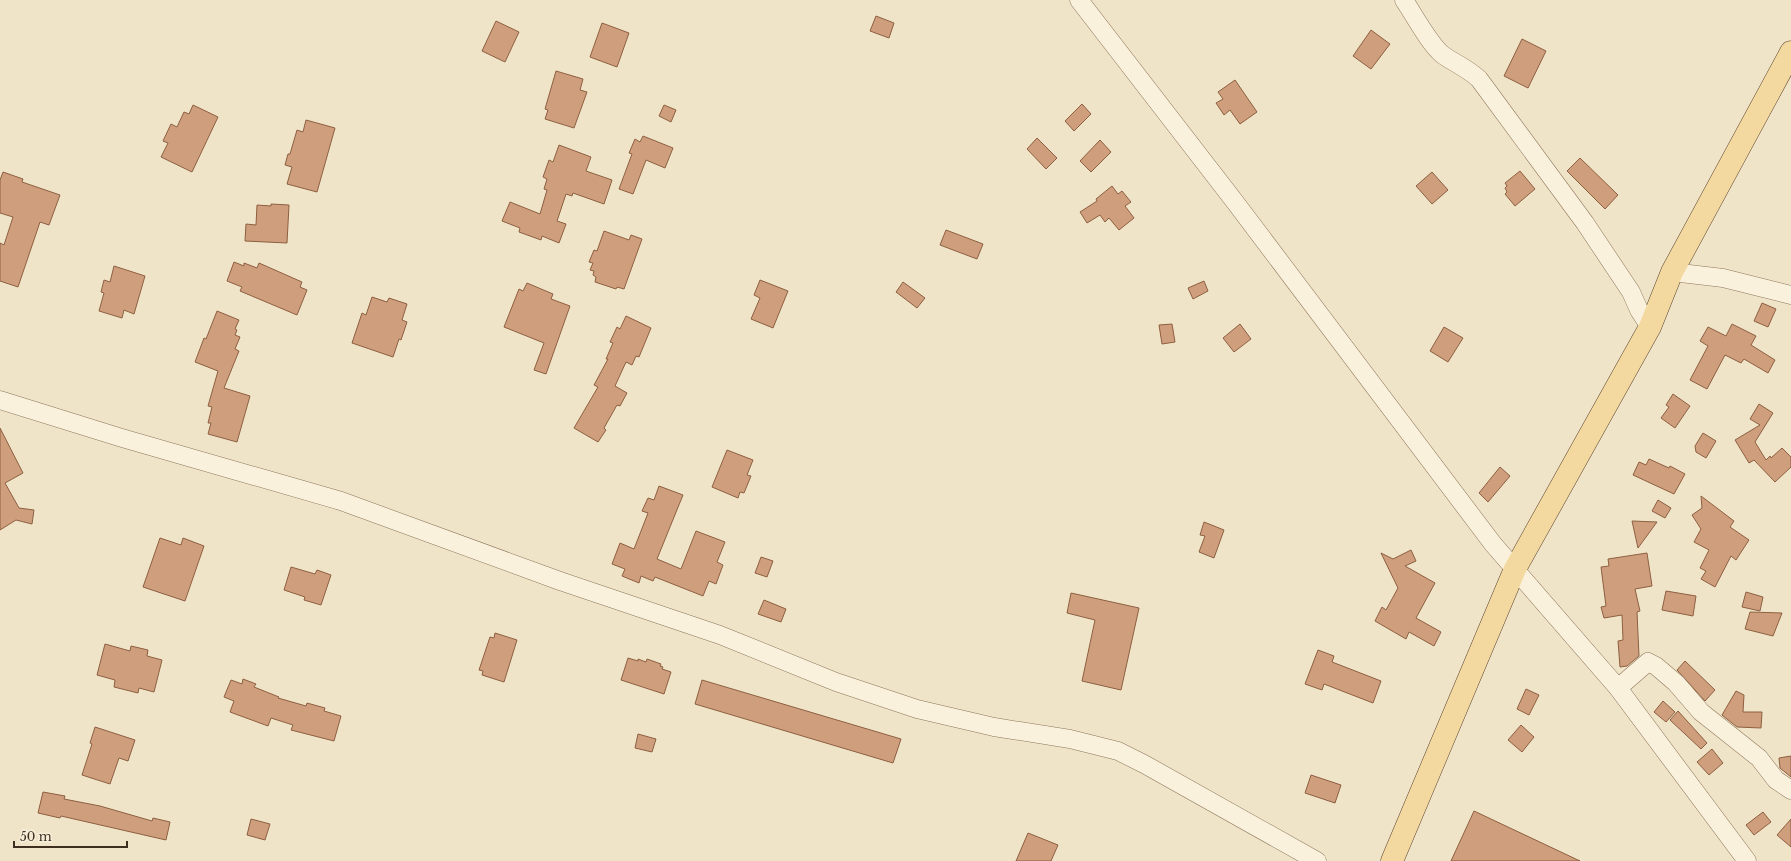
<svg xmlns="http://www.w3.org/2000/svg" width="1791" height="861" font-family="'Libre Baskerville',serif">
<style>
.building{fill:#cf9f7d;stroke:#8d5f41}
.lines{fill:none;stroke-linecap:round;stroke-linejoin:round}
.minor-casing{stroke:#8d765c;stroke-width:19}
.major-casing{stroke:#5b4430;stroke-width:23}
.minor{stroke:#faf1dc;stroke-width:18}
.major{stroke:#f3d9a0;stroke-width:22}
</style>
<rect width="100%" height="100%" fill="#f0e4c8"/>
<!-- building -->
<path class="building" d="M876,16L894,23L889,38L870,31Z
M496,21L519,32L505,62L482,51Z
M602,23L629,33L617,67L590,57Z
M1371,30L1390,44L1371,69L1353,56Z
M1522,39L1546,51L1528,88L1504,76Z
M556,71L583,79L580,90L587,92L574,128L545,119L548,110L545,109Z
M1235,80L1257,112L1240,124L1230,110L1224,115L1216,103L1223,99L1218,92Z
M1082,104L1091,114L1074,131L1065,121Z
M193,105L218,117L192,172L161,157L168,143L163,141L171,124L177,127L184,112L189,114Z
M664,105L676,110L671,122L659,116Z
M306,120L335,128L317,192L287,184L292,167L285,165L288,154H290L297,130L303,132Z
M643,136L673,148L665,168L646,160L633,194L619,189L632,154L629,153L635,139L640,142Z
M1037,138L1057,158L1046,169L1027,149Z
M1100,140L1111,152L1091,172L1080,161Z
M559,145L591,157L586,171L612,180L604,204L573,193L572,196L566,194L557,221L566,224L559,243L542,236L541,240L519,232L520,228L502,221L510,202L540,214L547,190L544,189L547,179L543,177L549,160L553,162Z
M1580,158L1618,195L1605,209L1567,171Z
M1520,171L1535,189L1515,206L1505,194L1507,192L1505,188L1507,186L1505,183Z
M3,172L23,179L22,182L60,195L49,225L40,222L18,287L0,281V243L4,245L13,217L0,213V180Z
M1432,172L1448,190L1432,204L1416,186Z
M1112,186L1118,194L1122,191L1131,202L1125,206L1134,218L1119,230L1109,218L1105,222L1100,215L1087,223L1080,212L1097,201L1096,199Z
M271,204L289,205L287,243L245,241L246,224L256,225L257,205L271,206Z
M946,230L983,244L977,259L940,245Z
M604,231L629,240L631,235L642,239L624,289L617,287L616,289L595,282L596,277L593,275L594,271L590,270L593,263L589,262L594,250L597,251Z
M234,262L244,266V263L257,268L259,263L302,282L300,287L307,290L297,315L240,291L242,287L227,281Z
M114,266L145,276L134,314L124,310L122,318L99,311L104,293L101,292L104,280L110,282Z
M760,280L788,291L773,328L751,319L760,298L754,295Z
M1204,281L1208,291L1193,299L1188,288Z
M903,282L925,298L917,308L896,292Z
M527,283L553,294L551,299L570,306L546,374L534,370L544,343L504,327L519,289L523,291Z
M372,297L387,302L389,298L407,304L402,320L407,322L401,340L399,339L393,357L352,343L362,313L366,315Z
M1762,303L1776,309L1768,327L1754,321Z
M217,311L239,320L235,329L237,330L235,335L240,337L235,349L239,351L224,388L250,396L237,442L208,434L211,423H208L212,407L208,406L218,371L195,362L204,338L206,339Z
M626,316L651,328L639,357L636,356L632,365L626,362L615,386L627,393L620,406L617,405L604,428L606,430L598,442L574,428L598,387L594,385L608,359H606L613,343L610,342L617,327L620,329Z
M1172,324L1175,342L1162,344L1159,325Z
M1240,324L1251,339L1234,352L1223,338Z
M1732,324L1756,336L1751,345L1775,360L1768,373L1744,359L1741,363L1725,355L1707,389L1690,380L1708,346L1700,341L1708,327L1726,336Z
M1444,327L1463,338L1448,362L1430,351Z
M1673,394L1690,406L1675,428L1661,418L1669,407L1666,405Z
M1759,404L1773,413L1755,442L1766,460L1770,456L1771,458L1782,448L1791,457V467L1775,482L1754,460L1749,463L1735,440L1760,425L1750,419Z
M0,428L23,473L5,483L19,508L34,510L32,524L16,520L0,530Z
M1703,433L1716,441L1706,458L1696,452L1695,446Z
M727,450L753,460L747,475L751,476L744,493L740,492L738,498L712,487Z
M1649,459L1669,468L1670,466L1685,474L1674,494L1633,475L1639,462L1646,465Z
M1500,467L1510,476L1488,502L1479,493Z
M659,486L683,495L657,559L681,569L696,531L725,542L717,562L723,565L716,584L709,581L703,596L655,577L653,581L641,576L639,583L622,576L625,569L612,564L620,543L634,549L648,513L642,511L648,498L654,500Z
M1701,496L1734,521L1730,527L1749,540L1736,560L1731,556L1715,587L1701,579L1706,571L1700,568L1709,550L1694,542L1701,529L1692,515L1702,508Z
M1658,500L1671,508L1665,518L1652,511Z
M1632,521L1657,522L1638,548Z
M1204,522L1224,530L1214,558L1199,552L1205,536L1200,535Z
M160,538L181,545L183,538L204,546L185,601L143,587Z
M1411,550L1416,561L1405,566L1435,583L1416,618L1441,632L1434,646L1409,632L1406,639L1375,621L1382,607L1386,610L1398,588L1381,553L1393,559Z
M1647,553L1652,586L1635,589L1640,611L1637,612L1639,656L1627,666L1620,667L1618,641L1623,640L1622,615L1604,618L1601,607L1606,606L1601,567L1609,566L1608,559Z
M761,557L773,561L767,577L755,573Z
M291,567L315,574L317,570L331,575L321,605L304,600L305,597L284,590Z
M1666,591L1696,596L1693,616L1662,610Z
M1746,592L1763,597L1760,611L1742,607Z
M1071,593L1139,608L1121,690L1082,681L1095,620L1067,613Z
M764,600L786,609L781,622L758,614Z
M1750,612L1782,613L1773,636L1745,629Z
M495,633L517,640L504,682L482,675L483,671L479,670L490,637L494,638Z
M105,644L130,651L131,646L148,650L147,656L162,660L154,692L139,688L138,693L114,687L115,680L97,675Z
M1318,650L1334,656L1332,662L1381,681L1373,703L1324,684L1322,690L1305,684Z
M628,658L638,661V659L646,662L647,659L661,664L660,666L663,667L662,669L671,672L664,694L621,680Z
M1685,661L1715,690L1705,701L1677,670Z
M243,679L256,684L254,687L279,697L278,698L306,706L307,703L325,708L324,711L341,716L334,741L291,730L293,725L271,718L268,726L230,712L234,701L224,697L231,680L242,684Z
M702,680L901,739L893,763L695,704Z
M1526,689L1539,695L1529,715L1517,709Z
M1736,691L1744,695L1743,712H1762L1761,728L1737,727L1722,715Z
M1663,701L1675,712L1666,722L1654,712Z
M1678,711L1707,743L1701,749L1670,720Z
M1521,725L1534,737L1522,752L1508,740Z
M95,727L135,740L128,761L119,758L110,784L82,775L92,744L90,743Z
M638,734L656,739L652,752L635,748Z
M1712,749L1723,763L1709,775L1697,762Z
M1791,756V777L1780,768L1779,758Z
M1311,775L1341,785L1335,803L1305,793Z
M43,792L65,796L64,799L100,806L152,821L153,818L170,822L166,840L61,816L60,818L38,813Z
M1474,811L1580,861H1451Z
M1763,812L1771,822L1754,835L1746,825Z
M251,819L270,824L265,840L247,835Z
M1791,819V847L1777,835Z
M1028,833L1058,845L1051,861H1016Z"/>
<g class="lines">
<defs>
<path id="minor" d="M1079,0L1235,202L1493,544L1618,688L1747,861
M1404,0C1414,15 1430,45 1443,55C1456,64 1467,68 1479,79L1585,223L1631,292L1639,310L1650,327
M1672,272L1723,278L1791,295
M0,400L122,438L341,501L560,581L720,635L836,682L917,709L994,727L1070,739L1118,751L1144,764L1317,861
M1618,688L1648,662L1656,666L1676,683L1701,712L1759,758L1776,780L1791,790"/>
<path id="major" d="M1392,861L1515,569L1650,327L1672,272L1791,52"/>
</defs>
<!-- minor casing -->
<use href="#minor" class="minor-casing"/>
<!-- major casing -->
<use href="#major" class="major-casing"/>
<!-- minor -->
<use href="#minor" class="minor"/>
<!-- major -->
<use href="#major" class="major"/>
</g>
<!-- scale -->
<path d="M14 841v6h113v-6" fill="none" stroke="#3d2e20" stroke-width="2"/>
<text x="20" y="841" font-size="12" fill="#3d2e20" stroke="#f7eed8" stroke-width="3" paint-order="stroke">50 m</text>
</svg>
